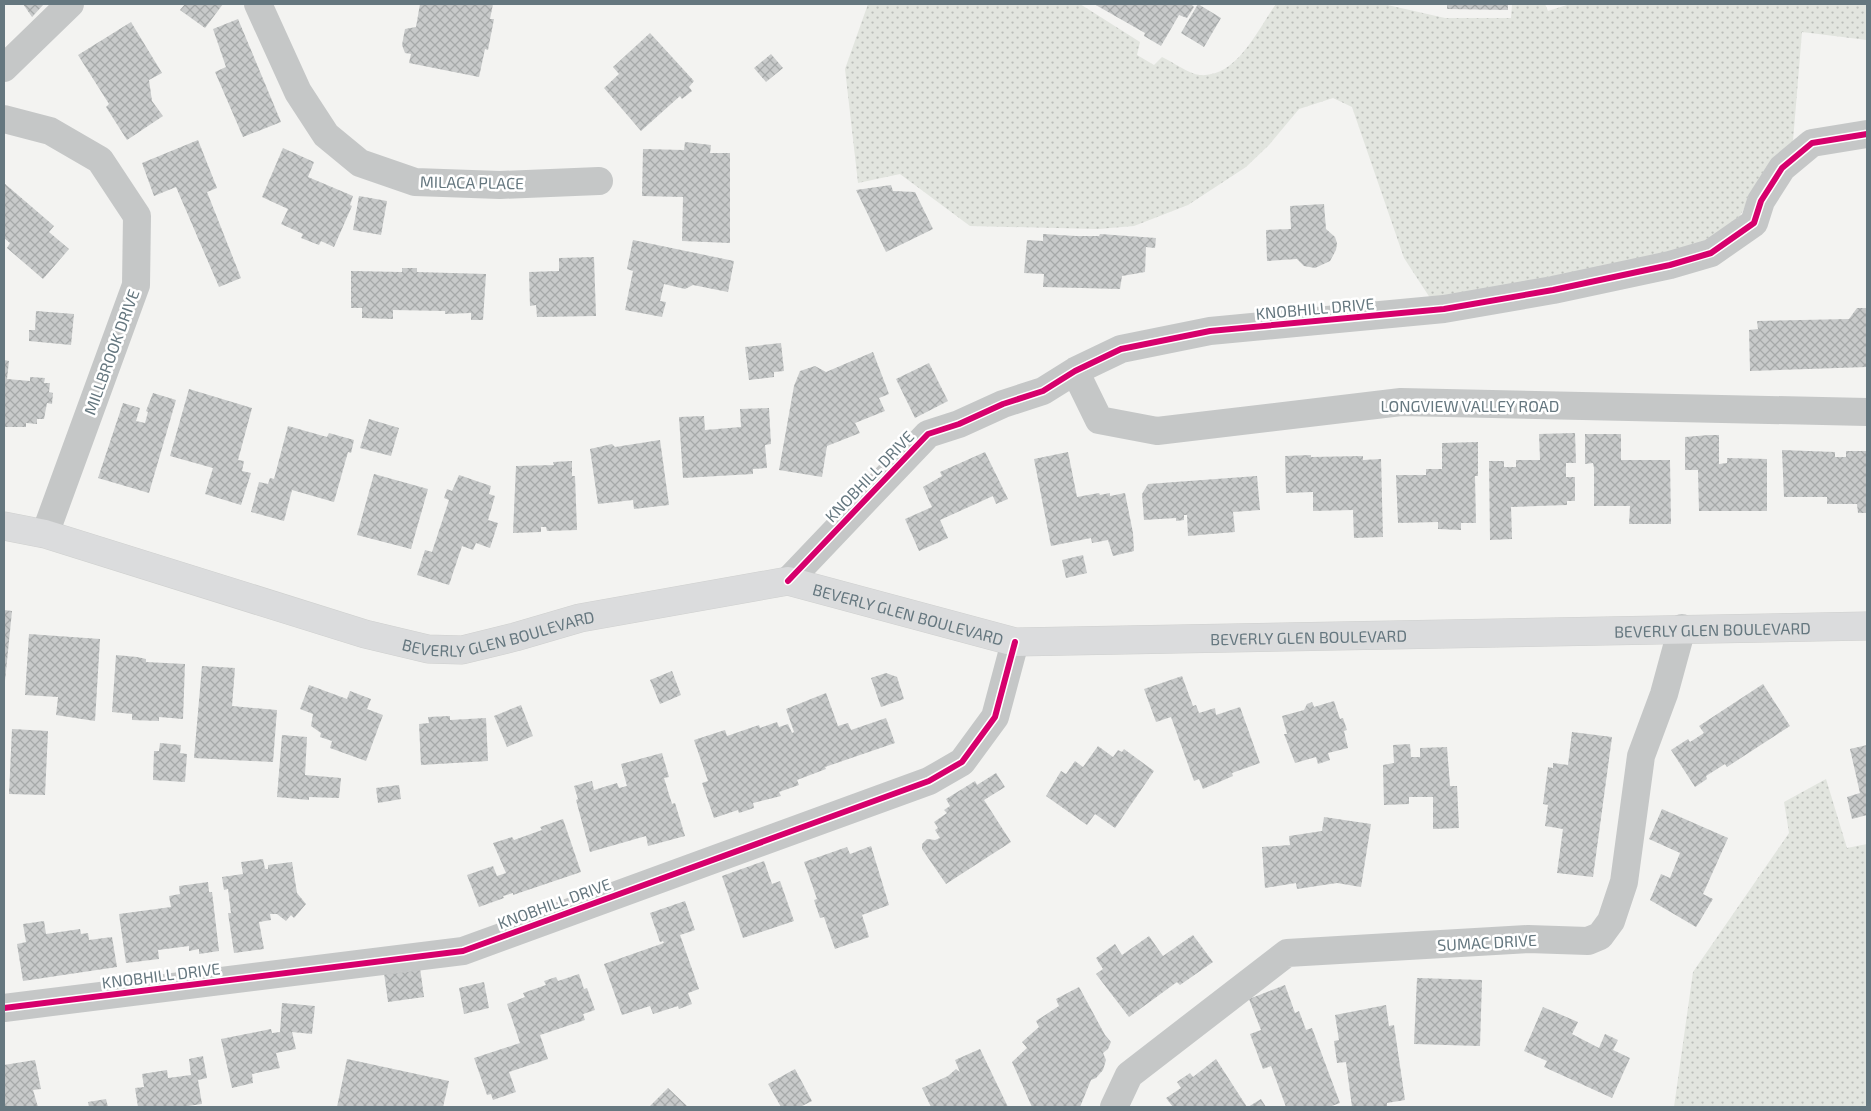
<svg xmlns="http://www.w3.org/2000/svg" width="1871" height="1111" font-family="'Exo 2',sans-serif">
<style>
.grass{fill:url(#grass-dots)}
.building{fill:url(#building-cross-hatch)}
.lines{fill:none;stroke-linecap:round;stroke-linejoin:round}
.major-casing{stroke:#cfd0cf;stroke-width:29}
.minor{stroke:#c5c7c7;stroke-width:28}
.major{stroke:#dbdcdd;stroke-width:28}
.cycleway-casing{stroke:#fff;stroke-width:9}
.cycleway{stroke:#d6006c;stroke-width:6}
.labels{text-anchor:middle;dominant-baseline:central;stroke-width:5;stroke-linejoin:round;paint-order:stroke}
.street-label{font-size:16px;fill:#65777f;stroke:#fff}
</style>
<defs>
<pattern id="grass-dots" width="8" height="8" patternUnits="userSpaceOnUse" patternTransform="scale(1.25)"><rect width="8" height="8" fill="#e2e5df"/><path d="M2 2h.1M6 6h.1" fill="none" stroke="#bbbeba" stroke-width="1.8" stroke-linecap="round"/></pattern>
<pattern id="building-cross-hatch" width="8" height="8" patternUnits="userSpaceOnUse" patternTransform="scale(1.25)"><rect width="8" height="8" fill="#c8caca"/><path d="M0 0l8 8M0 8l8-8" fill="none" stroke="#a6a9a9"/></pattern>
</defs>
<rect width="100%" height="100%" fill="#f3f3f1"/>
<!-- grass -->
<path class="grass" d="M868,4H1080L1140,42L1137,55L1154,65L1162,57C1173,62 1189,74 1200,75C1237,78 1258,29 1276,4H1383L1445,18H1511L1512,4H1545L1548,11L1570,4H1867V40L1802,32L1793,141L1753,192L1736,223L1709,245L1434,304L1404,258L1352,107L1333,98L1299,109L1269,145L1246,167L1188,205L1134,226L1098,229L970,226L900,174L858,183L845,69Z
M1826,779L1847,848L1867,844V1107H1674L1693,972L1789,833L1784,802Z"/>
<!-- building -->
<path class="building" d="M23,4H44L32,17Z
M185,4H223L205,28L180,10Z
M420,4H493L490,19H494L488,50L485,49L479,77L409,63L411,54L405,53L402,45L405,29L416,27Z
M1094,4H1191L1194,7L1187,18L1179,15L1161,46L1144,36L1145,33Z
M1198,4L1221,18L1204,47L1181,33Z
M1447,4H1508V10L1447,9Z
M238,19L281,122L243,137L215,72L226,67L213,29Z
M131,22L162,73L149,80L152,101L163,116L127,140L106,107L109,104L78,55Z
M650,33L694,81L689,87L692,91L682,99L680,96L641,131L604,88L619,74L613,67Z
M771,54L783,68L766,82L754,68Z
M198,140L217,188L207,192L241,278L219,287L176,187L154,196L142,163Z
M685,142L711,145L710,153H730V243L682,241L683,197L642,196L643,149L684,150Z
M283,148L314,162L308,177L353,196L350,205L352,206L334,247L321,241L319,245L301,238L303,234L281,224L288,209L262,197Z
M4,183L54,226L49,232L69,249L43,279L7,248L10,243L4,238Z
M891,185L893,191L915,192L933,229L886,252L856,190Z
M359,196L387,201L381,235L353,230Z
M1324,204L1326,229L1335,237L1337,243L1336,250L1330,261L1315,268L1304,266L1297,259L1267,261L1266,230L1291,229L1290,206Z
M1043,234L1076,236H1099L1100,234L1156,238L1155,248L1146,247L1145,272L1122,276L1120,289L1043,287L1044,274L1024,273L1027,240L1043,241Z
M633,240L734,261L728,292L693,285L685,289L664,284L660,301L666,302L662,317L625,310L633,271L627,269Z
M594,257L596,316L537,317L536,305L530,306L529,272L559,271V258Z
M402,268H417V272L486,274L483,320H471V313L445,314V311L393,310V319L362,318V308H351V271L402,272Z
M1857,308H1867V367L1750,371L1749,330L1758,329L1757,321L1849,319Z
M36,311L74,314L71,345L29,341V330H35Z
M781,343L784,371L774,372V377L749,380L745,347Z
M873,352L889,394L879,398L885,411L855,423L860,433L827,446L822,477L779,470L794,386L800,371L815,366L826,372Z
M4,360L9,361L7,379L30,381V377L45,378L44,383H50L49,392L53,393L52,404L47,403L44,419H37V424L26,423V427H4Z
M929,363L948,401L915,418L896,379Z
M189,389L252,408L238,460L244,461L242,471L251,473L241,505L205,494L213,468L170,456Z
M153,393L176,400L149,493L98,478L123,403L140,408L136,421L145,423L148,412L146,411Z
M769,408L771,444L765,445L767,468L753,469V474L683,478L679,417L704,416L705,430L741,427L740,409Z
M369,419L399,428L391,456L360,448Z
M288,426L327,437L329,433L354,440L351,453L348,452L334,502L292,490L284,521L251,512L259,482L268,484L270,478L274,479Z
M1575,433L1576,463H1566V477H1575V501H1567V505L1511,507L1512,539L1490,540L1489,461H1504V467H1516V460H1540L1539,434Z
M1585,434H1621V460H1670L1671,524H1629L1630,506H1594V468L1593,463L1585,464Z
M1709,435H1719V464L1727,463V458L1767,459V511H1699L1698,470H1685V437Z
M660,440L669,505L634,509L633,500L598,504L590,449L612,444L615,447Z
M1478,442V476H1475L1476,523H1461V530L1438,529V522L1398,523L1396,475H1426V469H1442V443Z
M1782,450L1835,452V457H1846V451H1867V513H1858L1857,504H1827V497H1784Z
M985,452L1008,499L996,504L993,496L940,520L948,538L919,551L905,519L932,507L923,487L942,476L940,472Z
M1068,452L1077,497L1099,493L1100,495L1110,493V496L1125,493L1133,533L1134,551L1113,556L1108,540L1092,543L1091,538L1051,546L1034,459Z
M1311,455V457L1363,456V460L1381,459L1383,537L1354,538L1353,510L1313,511V492L1286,493L1285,456Z
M572,461V476H575L577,530L547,531L546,527H541V532L513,533L516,466L554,465L553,462Z
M374,474L428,489L411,549L357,535Z
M459,475L491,486L489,494L495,496L488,520L498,523L490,548L476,543L473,550L462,546L449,585L417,575L425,550L432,552L449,500L444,498L447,489L452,491Z
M1257,476L1260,510L1233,512L1235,532L1188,536L1187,515H1184V520L1176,521V518L1144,520L1142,494L1148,484Z
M1083,555L1087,573L1066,578L1062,560Z
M4,610L12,611L5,681H4Z
M29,634L100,639L95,721L56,715L58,697L25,695Z
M116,655L137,657L146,659V662L185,664L183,719L159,717V721L132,720V714L112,712Z
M202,666L235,668L232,706L277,710L273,762L194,758Z
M672,671L681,695L660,704L650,680Z
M886,673L897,677L904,699L881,707L871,678Z
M1182,676L1193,706L1196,705L1199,713L1215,708L1216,715L1240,707L1260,763L1232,773L1233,776L1203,789L1199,779L1194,781L1171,717L1156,722L1144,689Z
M1763,684L1790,726L1727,767L1725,764L1706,776L1707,779L1695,787L1671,750L1688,739L1690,742L1704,733L1699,726Z
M309,685L347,699L350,691L371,699L367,709L383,715L366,761L330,748L332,741L320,737L321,733L311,726L313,714L300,709Z
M826,693L838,726L848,723L851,730L886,718L895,743L825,767L826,769L797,780L799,785L779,792L781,796L753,803L754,808L739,813L738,810L714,818L702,783L708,781L694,740L725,730L727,736L759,725L760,728L777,722L779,727L788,724L792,733L794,732L786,709Z
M1334,701L1340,719L1343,718L1347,730L1344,731L1348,748L1328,753L1330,760L1318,764L1316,757L1295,763L1284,734H1287L1282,716L1304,710L1307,704L1312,702L1314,707Z
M521,705L533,736L507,747L494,716Z
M450,716V720L486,718L488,761L421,765L419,724L429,723L428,717Z
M12,729L48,731L45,795L9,794Z
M1572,732L1612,737L1593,877L1557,873L1563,829L1545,826L1548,805L1543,804L1548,767L1553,768V763L1568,765Z
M282,735L307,737L305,775L341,778L339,798L309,797V800L277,797Z
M160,743L181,745L180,753L187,754L185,782L153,780L154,751H159Z
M1410,744L1411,757H1420V748L1447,747L1450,786H1457L1459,828L1433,829V797H1409V804L1384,805L1383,765L1394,763L1393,745Z
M1867,745V815L1852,819L1847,797L1860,793L1850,749Z
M1098,746L1113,757L1118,750L1122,752L1124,749L1154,771L1115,828L1095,814L1087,825L1046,796L1061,771L1066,774L1075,761L1083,767Z
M662,753L669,777L664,778L672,804L675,803L685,836L648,846L646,836L590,852L576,800L578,799L574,786L592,781L594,790L617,783L619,788L627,786L621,764Z
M996,773L1005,787L984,800L1011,842L946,884L922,849V844L927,839L935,840L940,838L935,830L938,828L934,822L947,813L944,810L950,806L946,799L975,781L977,785Z
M399,785L401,799L378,803L376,788Z
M1662,809L1728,838L1703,894L1713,899L1696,927L1650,900L1661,874L1670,878L1680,853L1649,839Z
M1324,817L1371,824L1361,887L1337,883L1297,889L1296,883L1265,888L1262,847L1290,845L1289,836L1322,831Z
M563,819L581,872L513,895V893L503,896L504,898L479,907L467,875L493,866L497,876L506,873L493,843L512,837L514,840L542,830L540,827Z
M871,846L889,905L862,915L869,937L835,949L824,917L820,918L814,900L817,899L804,862L847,847L850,854Z
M263,859L265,869H268V865L292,862L297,893L306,904L294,918L291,915L286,921L277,914H270L271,920L259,922L264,949L234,953L228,913H231L228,889L224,890L222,877L243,874L241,862Z
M764,861L772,884L780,881L794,921L743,938L722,876Z
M208,882L209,892H212L219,951L199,954V949L189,951V946L158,950L159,959L126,963L119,914L171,907L169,896L180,894L179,886Z
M685,901L695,930L680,935L699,989L688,993L692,1004L679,1009L678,1006L653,1014L650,1006L622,1015L604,964L664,943L663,941L660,942L650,913Z
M44,921L46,934L80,929L81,934L88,933L89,940L112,937L117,967L23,981L17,944L26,942L23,924Z
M1193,935L1213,962L1180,985L1177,982L1129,1017L1096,974L1103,969L1096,958L1115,944L1122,955L1149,936L1163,956Z
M420,968L424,997L388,1002L384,973Z
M579,974L584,989L587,988L595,1010L583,1014L585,1020L540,1035L548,1059L509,1072L516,1092L493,1100L491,1094L487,1095L474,1058L520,1043L507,1004L525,997L523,993L546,985L544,981L556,977L558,981Z
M1417,978L1482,980L1480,1046L1414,1044Z
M484,982L489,1008L464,1014L459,988Z
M1285,985L1295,1013L1299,1011L1306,1030L1312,1028L1340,1103L1329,1107H1286L1271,1066L1263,1069L1250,1034L1261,1030L1249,999Z
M1079,987L1105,1035L1111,1042L1108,1049L1103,1053L1106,1060L1103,1070L1096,1078L1091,1080L1080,1107H1032L1012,1062L1027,1048L1022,1042L1039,1027L1036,1021L1059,1006L1056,999Z
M282,1003L315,1006L312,1034L292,1032L296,1049L276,1053L280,1068L252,1074L253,1083L232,1088L221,1039L271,1029L272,1033L280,1032Z
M1386,1005L1389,1026L1394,1025L1405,1100L1387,1103V1107H1352L1346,1062L1337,1063L1334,1041L1339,1040L1335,1015Z
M1543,1007L1578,1022L1572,1034L1599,1048L1605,1034L1618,1040L1613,1050L1630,1058L1612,1098L1544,1067L1547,1061L1524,1051Z
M980,1049L1008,1107H931L922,1088L948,1076L956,1069L960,1072L955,1060Z
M203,1056L207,1078L198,1080L202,1104L181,1107H138L135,1088L144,1087L142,1074L167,1070L168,1078L191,1075L189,1059Z
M347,1059L449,1081L443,1107H337Z
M1216,1059L1247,1107H1173L1166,1098L1181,1088L1177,1082L1190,1073L1193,1077Z
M35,1060L41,1089L33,1090L38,1107H4V1065Z
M795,1069L812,1101L800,1107H781L768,1084Z
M668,1088L688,1107H649Z
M106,1099L108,1107H89L88,1102Z
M1261,1099L1266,1107H1248Z"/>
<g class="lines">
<defs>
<g id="major">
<path id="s1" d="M4,526L45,534L365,634L428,649L462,650L515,637L580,618L788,581L1015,642L1867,626"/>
</g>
</defs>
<!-- major casing -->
<use href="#major" class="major-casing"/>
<!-- minor -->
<path class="minor" d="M258,4L298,92L326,135L360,163L415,182L500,185L599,181
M4,68L70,4
M4,119L50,131L100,160L137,216L136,285L45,534
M1075,371L1099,420L1157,431L1401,402L1867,412
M788,581L928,434L959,424L1003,404L1043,391L1075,371L1121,349L1210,331L1444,309L1553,290L1670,265L1711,253L1754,223L1761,201L1782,168L1812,143L1867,134
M4,1008L463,951L929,781L962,762L995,717L1015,642
M1114,1107L1129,1075L1287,953L1528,939L1588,941L1600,936L1611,921L1624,882L1641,756L1664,694L1682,628"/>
<!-- major -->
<use href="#major" class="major"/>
<defs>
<path id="cycleway" d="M788,581L928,434L959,424L1003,404L1043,391L1075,371L1121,349L1210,331L1444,309L1553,290L1670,265L1711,253L1754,223L1761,201L1782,168L1812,143L1867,134
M4,1008L463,951L929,781L962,762L995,717L1015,642"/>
</defs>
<!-- cycleway casing -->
<use href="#cycleway" class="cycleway-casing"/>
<!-- cycleway -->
<use href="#cycleway" class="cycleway"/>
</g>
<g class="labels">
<!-- street labels -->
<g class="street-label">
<text transform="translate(472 182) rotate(1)">MILACA PLACE</text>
<text transform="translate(1315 308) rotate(-5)">KNOBHILL DRIVE</text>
<text transform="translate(111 352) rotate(-70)">MILLBROOK DRIVE</text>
<text x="1470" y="405">LONGVIEW VALLEY ROAD</text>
<text transform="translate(869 476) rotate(-46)">KNOBHILL DRIVE</text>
<text stroke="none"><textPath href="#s1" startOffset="934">BEVERLY GLEN BOULEVARD</textPath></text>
<text stroke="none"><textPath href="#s1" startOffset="514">BEVERLY GLEN BOULEVARD</textPath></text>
<text stroke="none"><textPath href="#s1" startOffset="1742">BEVERLY GLEN BOULEVARD</textPath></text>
<text stroke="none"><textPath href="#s1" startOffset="1338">BEVERLY GLEN BOULEVARD</textPath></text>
<text transform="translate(554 903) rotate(-20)">KNOBHILL DRIVE</text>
<text transform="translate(1487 942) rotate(-3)">SUMAC DRIVE</text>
<text transform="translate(161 975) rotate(-7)">KNOBHILL DRIVE</text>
</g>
</g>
<!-- border -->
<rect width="1871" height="1111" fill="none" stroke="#65777f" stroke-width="10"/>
</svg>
